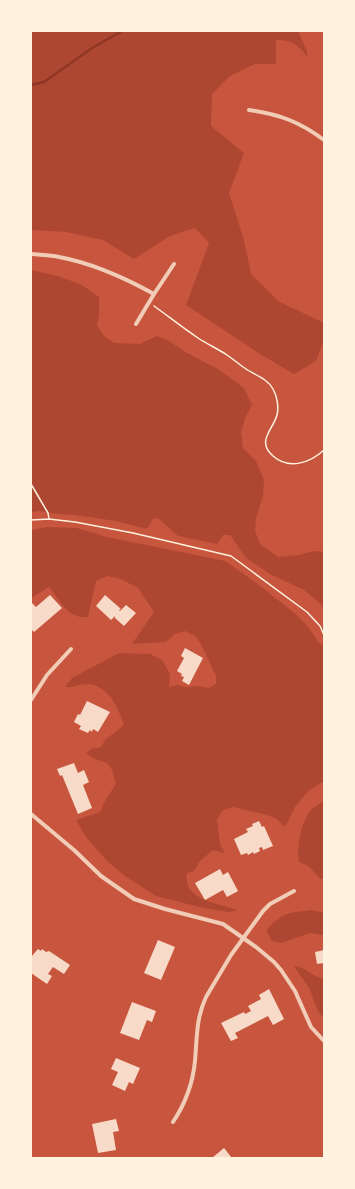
<svg xmlns="http://www.w3.org/2000/svg" width="355" height="1189" font-family="'Source Serif 4',serif">
<style>
.green{fill:#ae4732}
.lines{fill:none;stroke-linecap:round;stroke-linejoin:round}
.stream{stroke:#8f3625;stroke-width:2.5}
.building{fill:#f7dbc8}
.path{stroke:#fff3e0;stroke-width:1.5}
.minor{stroke:#f1ccb7;stroke-width:4}
</style>
<rect width="100%" height="100%" fill="#c8553d"/>
<!-- green -->
<path class="green" d="M31,31H298L306,49L308,58C300,46 291,39 276,40V64H255L230,76L212,94L211,126L244,153L229,193L244,240L251,274L278,301L324,323V340L316,361L294,374L260,354L186,305L209,243L195,228L170,236L134,259L103,240L66,232L31,230Z
M31,270L58,276L82,285L99,297V315L97,325L104,336L114,343L140,344L157,336L169,341L187,353L218,369L244,388L252,405L246,416L241,432L243,448L256,461L264,480L263,496L256,518L255,531L260,544L278,557L299,555L314,551L324,552V610L320,603L304,590L270,574L246,558L230,535H223L217,544L178,536L158,518L153,519L147,529L116,521L75,515L58,514L39,511L31,512Z
M48,527L77,528L107,537L225,561L255,582L297,615L309,628L319,643L324,646V781L308,791L295,807L286,825L283,826L277,819L267,815L233,807L223,810L217,819L220,844L225,853L213,850L199,862L194,871L187,873C182,900 219,904 238,910L229,912L203,908L156,896L125,876L107,861L86,837L76,820L100,812L106,799L116,784C109,752 103,768 86,753L91,749L101,747L105,740L124,725C118,708 109,685 87,684C79,684 73,688 65,687L72,678L119,653L150,654L162,660L170,674L169,687L178,685L186,687L198,686L209,688L216,684V676L202,646L195,636L185,631L175,634L166,642L132,644L154,612L138,588L121,579L107,576L96,581L88,617C68,619 61,602 49,587L31,598V530Z
M324,801V877L321,879L308,866L299,862C296,849 301,821 311,810C315,807 319,804 324,801Z
M312,910L324,913V935L310,933L281,943L272,941L266,930C284,912 287,913 312,910Z
M294,966C307,967 312,977 324,979V1019L318,1011L309,988Z"/>
<g class="lines">
<!-- stream -->
<path class="stream" d="M31,85L44,82L92,48L122,31"/>
</g>
<!-- building -->
<path class="building" d="M50,595L62,608L34,632L31,629V602L36,607Z
M105,595L121,609L119,610L120,611L126,605L136,613L124,626L115,618V616L111,620L96,606Z
M185,648L203,658L189,685L182,681L184,677L181,676L182,674L177,671L184,658L181,656Z
M87,701L110,712L98,732L93,729L92,732L90,730L88,733L79,729L81,726L74,722L78,714L80,715Z
M74,763L78,773L84,770L89,782L83,785L92,808L78,814L62,775L60,776L57,769Z
M259,821L262,827L264,826L273,846L263,850L262,847L259,848L260,851L254,854L253,852L248,855L247,853L241,855L234,839L248,832L246,829L253,826L252,824Z
M220,869L223,875L228,872L238,891L227,897L223,890L205,900L195,883Z
M158,940L175,947L161,980L144,973Z
M38,949L41,951L42,949L46,952L49,951L70,965L64,974L53,967L48,974L52,976L47,984L31,973V957Z
M324,950V963L317,964L315,952Z
M269,989L284,1019L273,1025L268,1016L235,1033L238,1038L231,1041L221,1023L244,1012L245,1014L251,1011L248,1006L261,999L259,995Z
M132,1002L156,1011L152,1022L147,1020L139,1040L120,1033Z
M116,1058L140,1068L133,1084L129,1082L125,1091L112,1085L118,1072L111,1069Z
M116,1119L119,1131L113,1132L116,1150L98,1153L92,1124Z
M224,1148L232,1158H212Z"/>
<g class="lines">
<!-- path -->
<path class="path" d="M154,306C168,316 183,328 198,338C207,344 218,349 227,355C233,359 240,365 246,369C255,375 268,379 273,389C277,396 279,407 277,415C273,430 256,441 273,456C289,470 310,463 324,450
M31,484L48,513L49,519
M31,520L49,519L75,522L133,533L231,556L307,612L320,626L324,635"/>
<!-- minor -->
<path class="minor" d="M249,110C279,114 300,122 324,140
M31,254C40,255 50,255 59,257C92,263 125,278 154,294
M136,324L154,294L174,264
M31,700L47,675L71,649
M31,814L74,850L101,876L134,899L165,909L223,924L256,947L274,962L281,970L295,991L311,1027L324,1041
M173,1122C185,1104 193,1082 195,1061C197,1039 196,1018 206,997L231,955L263,911L270,904L294,891"/>
</g>
<!-- border -->
<rect width="355" height="1189" fill="none" stroke="#fff3e0" stroke-width="64"/>
</svg>
